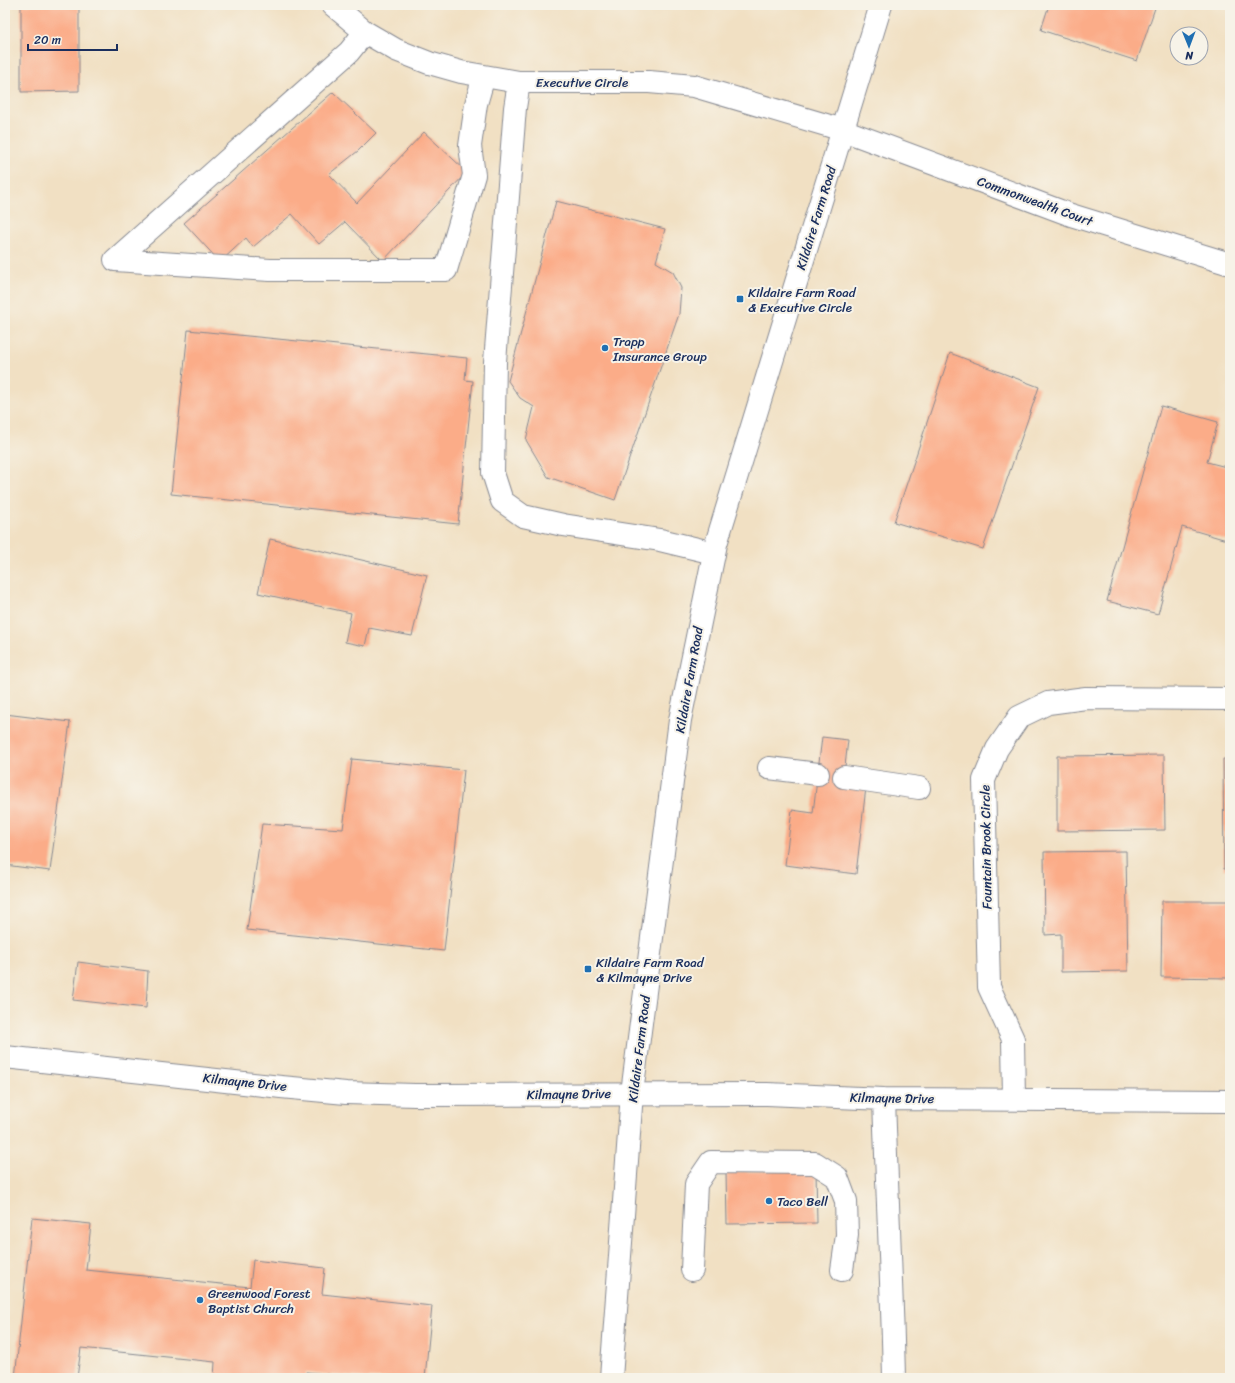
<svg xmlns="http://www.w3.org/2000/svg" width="1235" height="1383" font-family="Sriracha,sans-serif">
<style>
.building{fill:#fbac88}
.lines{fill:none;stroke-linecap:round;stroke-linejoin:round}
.minor-casing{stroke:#868890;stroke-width:24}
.major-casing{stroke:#868890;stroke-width:24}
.minor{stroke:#fff;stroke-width:22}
.major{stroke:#fff;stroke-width:22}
.poi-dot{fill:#1f6fb2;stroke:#f7f3e8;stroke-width:1.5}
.labels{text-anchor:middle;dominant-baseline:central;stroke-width:4;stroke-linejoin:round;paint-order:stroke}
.street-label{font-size:13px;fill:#1b2f5e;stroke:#f7f3e8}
.poi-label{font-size:13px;fill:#1b2f5e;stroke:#f7f3e8;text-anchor:start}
</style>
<rect width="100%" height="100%" fill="#f7f3e8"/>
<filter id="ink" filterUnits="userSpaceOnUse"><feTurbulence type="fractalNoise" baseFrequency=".025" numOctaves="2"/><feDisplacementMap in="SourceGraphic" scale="8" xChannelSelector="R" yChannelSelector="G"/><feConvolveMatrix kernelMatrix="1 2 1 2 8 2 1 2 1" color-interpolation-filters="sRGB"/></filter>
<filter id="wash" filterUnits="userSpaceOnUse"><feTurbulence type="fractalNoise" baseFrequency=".012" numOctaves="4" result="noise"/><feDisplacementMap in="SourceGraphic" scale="16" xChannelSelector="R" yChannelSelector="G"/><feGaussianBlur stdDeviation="0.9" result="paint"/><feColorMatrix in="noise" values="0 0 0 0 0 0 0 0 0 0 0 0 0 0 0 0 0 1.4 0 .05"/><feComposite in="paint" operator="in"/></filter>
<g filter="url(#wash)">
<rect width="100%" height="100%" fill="#f1e0c3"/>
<g id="blocks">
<!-- building -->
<path class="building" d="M21,5H79V91L21,92Z
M1049,5H1156L1137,61L1041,30Z
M333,92L376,133L358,151L329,174L357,203L424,132L467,172L383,261L345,222L319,244L292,214L253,247L246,238L220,262L184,223Z
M556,201L665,229L656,262L673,272L681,288L679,314L615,500L548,477L526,440L534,407L520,398L508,381Z
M188,330L467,358L465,380L473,381L458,524L171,494Z
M950,353L1039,387L983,549L894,522Z
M1161,406L1218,422L1207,462L1230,468V541L1182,527L1158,614L1107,601Z
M270,539L427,575L412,636L369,628L365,646L345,642L351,613L258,593Z
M5,714L70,722L50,871L5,865Z
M822,737L848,740L843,784L866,787L856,874L785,865L792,810L813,813Z
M1164,755L1165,830L1057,831V756Z
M352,759L464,770L444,951L247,930L262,824L343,829Z
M1223,759H1230V869H1224Z
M1126,851L1128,971L1061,972V934L1045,935L1044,852Z
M1162,901H1230V978L1161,977Z
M78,962L148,971L146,1008L73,1000Z
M816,1170L817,1223L727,1224L726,1172Z
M32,1218L91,1224L86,1270L250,1287L253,1260L325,1268L322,1294L432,1306L425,1378H364L306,1372L305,1378H214L215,1362L81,1348L77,1378H15Z"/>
</g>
</g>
<g filter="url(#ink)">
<use href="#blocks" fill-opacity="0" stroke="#868890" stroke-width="1"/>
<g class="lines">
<defs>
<path id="minor" d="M333,5L365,32L396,50L429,63L461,72L519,82H649L694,86L843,130L1071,215L1230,264
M365,32L349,52L115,260L270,270H446L474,175L470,146L476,104L484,76
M519,82L515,108L495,362L493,473L502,501L523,516L563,525L660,540L714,553
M769,768L818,774
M844,777L919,788
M5,1057L281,1087L346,1093L415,1095L767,1094L884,1099L1230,1101
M884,1099C887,1192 892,1285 894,1378
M1014,1099L1013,1039L989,987L984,780L997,749L1019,717L1048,703L1086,698L1230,699
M692,1270L696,1184L711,1162L815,1163L837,1177L846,1201L847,1235L842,1270"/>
<path id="major" d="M611,1378L632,1093L680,720L716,544L881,5"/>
</defs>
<!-- minor casing -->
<use href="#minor" class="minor-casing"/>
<!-- major casing -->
<use href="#major" class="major-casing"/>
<!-- minor -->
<use href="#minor" class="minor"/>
<!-- major -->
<use href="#major" class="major"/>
</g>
</g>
<!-- markers -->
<g class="poi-dot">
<rect x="736" y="295" width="8" height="8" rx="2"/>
<circle cx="605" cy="348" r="4"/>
<rect x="584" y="965" width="8" height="8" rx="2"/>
<circle cx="769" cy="1201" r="4"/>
<circle cx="200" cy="1300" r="4"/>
</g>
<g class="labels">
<!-- street labels -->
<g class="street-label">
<text x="582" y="82">Executive Circle</text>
<text transform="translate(1035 201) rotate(20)">Commonwealth Court</text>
<text transform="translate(816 218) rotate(-73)">Kildaire Farm Road</text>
<text transform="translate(689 680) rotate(-80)">Kildaire Farm Road</text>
<text transform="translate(986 847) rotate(-91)">Fountain Brook Circle</text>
<text transform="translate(639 1049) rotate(-83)">Kildaire Farm Road</text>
<text transform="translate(245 1082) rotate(6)">Kilmayne Drive</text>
<text transform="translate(569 1094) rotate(-1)">Kilmayne Drive</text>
<text transform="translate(892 1098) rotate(1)">Kilmayne Drive</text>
</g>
<!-- poi labels -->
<g class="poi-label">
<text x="748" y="292">Kildaire Farm Road<tspan x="748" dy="15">&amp; Executive Circle</tspan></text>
<text x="613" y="341">Trapp<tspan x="613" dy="15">Insurance Group</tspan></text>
<text x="596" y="962">Kildaire Farm Road<tspan x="596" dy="15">&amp; Kilmayne Drive</tspan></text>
<text x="777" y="1201">Taco Bell</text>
<text x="208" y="1293">Greenwood Forest<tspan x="208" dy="15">Baptist Church</tspan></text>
</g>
</g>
<!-- margin -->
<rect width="1235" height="1383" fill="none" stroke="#f7f3e8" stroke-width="20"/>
<!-- north arrow -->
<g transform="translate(1189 46) rotate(179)"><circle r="19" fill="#f7f3e8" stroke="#9fa5b1"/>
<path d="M0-3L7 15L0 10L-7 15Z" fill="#1f6fb2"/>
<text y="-6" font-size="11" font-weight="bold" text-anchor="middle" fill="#1b2f5e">N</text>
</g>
<!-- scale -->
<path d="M28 44v6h89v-6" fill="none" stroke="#1b2f5e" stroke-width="2"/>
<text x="34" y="44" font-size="12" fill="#1b2f5e" stroke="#f7f3e8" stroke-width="3" paint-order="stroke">20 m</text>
</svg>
